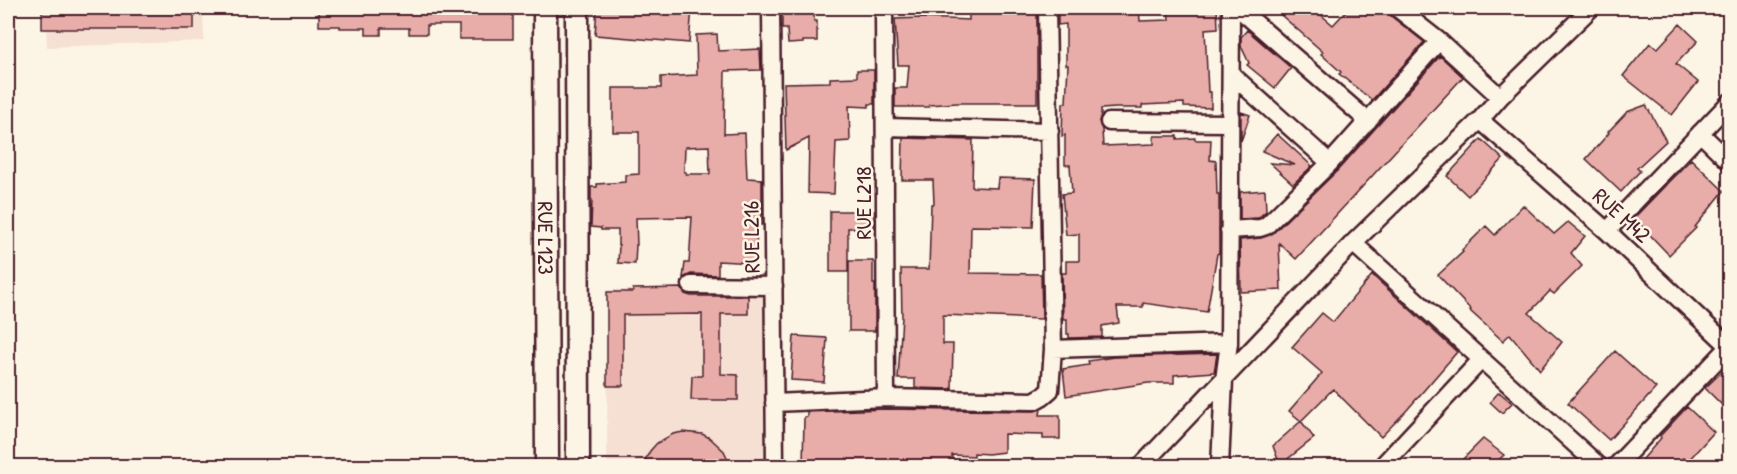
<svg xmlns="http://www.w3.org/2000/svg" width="1737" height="474" font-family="'Patrick Hand',sans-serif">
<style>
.built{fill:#f6dfd3}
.building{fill:#e8ada9;stroke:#4a1f2b;stroke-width:1.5;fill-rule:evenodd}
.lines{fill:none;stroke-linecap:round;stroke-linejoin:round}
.minor-casing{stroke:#4a1f2b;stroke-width:21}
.secondary-casing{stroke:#4a1f2b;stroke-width:27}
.minor{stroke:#fcf5e5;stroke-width:16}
.secondary{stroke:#fcf5e5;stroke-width:22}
.labels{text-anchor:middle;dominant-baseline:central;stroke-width:5;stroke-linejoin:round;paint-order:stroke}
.street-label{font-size:22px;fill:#4a1f2b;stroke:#fcf5e5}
</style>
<rect width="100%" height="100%" fill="#fcf5e5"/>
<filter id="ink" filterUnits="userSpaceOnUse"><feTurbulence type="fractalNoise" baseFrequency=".0167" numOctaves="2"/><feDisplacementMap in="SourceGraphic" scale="12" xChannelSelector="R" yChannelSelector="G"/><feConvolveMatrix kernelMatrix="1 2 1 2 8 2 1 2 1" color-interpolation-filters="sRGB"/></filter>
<g filter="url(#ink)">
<!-- built -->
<path class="built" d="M45,8H71L72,22L175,18V8H203L204,41L47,47Z
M765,289V466H607L608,290Z"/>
<!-- building -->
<path class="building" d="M42,8H194V29H42Z
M319,8H513V39H459V25H427V34H409V28H381V35H366V28H340V26H319Z
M597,8H692L689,43L595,35Z
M969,8H1037V103H957L929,105V107H895V88H907L909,65H898L895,19L923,18L969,20Z
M1058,8H1098V10L1139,8L1140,21L1169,20L1168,8H1217L1218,28L1205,29L1208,92H1211V108L1184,107V103L1142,105V108H1116L1101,109V115L1099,121L1102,130L1103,146L1154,144V136H1177V139L1195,138V140H1211L1210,160L1216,161L1217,194H1219V253L1217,254L1207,312L1143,303V307H1117L1119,323L1102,326V337L1069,338V334H1067V319H1063L1062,273H1066V261H1079V234L1066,235L1062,194L1072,193L1070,165H1065V135L1062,136L1063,103H1066L1068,65H1066V24L1058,25Z
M1273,8H1313L1333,25L1349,8H1377L1382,12L1387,9L1391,16L1424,42L1372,100L1339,74L1341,72L1321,54L1323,52Z
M814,9V21H817V41H803V43L788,44L787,29H782V10Z
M1680,24L1698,41L1676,64L1698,82L1672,115L1623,76L1650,43L1657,49Z
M1247,30L1291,68L1275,88L1247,65L1249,63L1241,46V37Z
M717,34L718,51L760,49L761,70L725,71L724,134L745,133L747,178L762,179V225H758L754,263L718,261V275L691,274L683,278L685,263H689L692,217L636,218L637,245H636L635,264L618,263L619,245H618V230H601V228L591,227L592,200H591V187H597V184L625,182V175L639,174V132H613V88H661V77L697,75L696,35ZM709,146L710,174H686V172H684L685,147Z
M1440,56L1463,77L1296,259L1279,243L1281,290L1241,292L1240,240L1261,238L1273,233L1338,170Z
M857,70H874V104H869V107L849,106L850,141L836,142L834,194L808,193L809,138L786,150L784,83L830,82V78L857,77Z
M1646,105L1666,141L1637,168L1640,171L1621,192L1586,159L1609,133L1608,132L1627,112Z
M1241,112L1250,115L1241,141Z
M1277,134L1312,166L1293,184L1270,163L1295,165L1262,151Z
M903,138L973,140L972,187L997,188L998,178L1035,179L1033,227L971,226L970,273L1041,274L1042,319L943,315V344H953L952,389L915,388V379H898L902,317L901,269H929L931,204H934L933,180H902Z
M1481,139L1503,159L1468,196L1447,176Z
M1691,159L1724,191L1695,227L1696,228L1669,255L1634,218Z
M1265,190L1266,211L1258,218L1240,219V192Z
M1523,205L1554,234L1568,222L1585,236L1571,253L1582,266L1554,294L1550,291L1529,313L1562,342L1540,370L1510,334L1503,341L1470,311L1471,310L1438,275L1463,252L1462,250L1486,226L1495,235Z
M830,211H874V228H848V272H830Z
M849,261H873V284H875V331H849Z
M1372,275L1457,352L1407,410L1381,437L1333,389L1301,421L1289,411L1322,373L1292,347L1322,313L1333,322Z
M681,288L685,294L691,296H748V314H721V374L738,375V400H691L692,376H702V314L623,315V386H607V292H633V289Z
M794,336L827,338L824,382L791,380Z
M1615,351L1656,388L1609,440L1568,403Z
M1217,354L1214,372L1174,375V383H1148L1066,396L1063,369L1089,365L1088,361L1114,357Z
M1730,364V413L1705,388Z
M1499,392L1512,403L1502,413L1490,402Z
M1687,407L1714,432L1687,462L1683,458L1674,466H1637L1661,438L1660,436Z
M886,409L1034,411L1041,409L1040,415H1060V439H1043V435L1004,434V452L988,454L974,453V456L952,455V466H803L804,417H807V412Z
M1301,421L1314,438L1280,465L1273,446Z
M683,432L702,434L710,438L724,451L731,466H642L650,451L657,443L673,434Z
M1483,439L1504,455L1492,466H1456Z"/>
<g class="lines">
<defs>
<path id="minor" d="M771,8L775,466
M884,8L886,398
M1238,8L1368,121
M1397,8L1439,41L1500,97
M1231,74L1330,163
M1480,120L1607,231L1730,347
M1109,122L1229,123
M885,127L1050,131
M1700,133L1730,162
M1229,230L1260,228L1266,226L1330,163L1439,41
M1607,231L1730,102
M1353,243L1599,466
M691,285L774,286
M1053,349L1229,343
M774,403L886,398L1034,401L1043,396L1050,390L1053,349L1047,8
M1141,466L1353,243L1480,120L1500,97L1591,8
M1220,466L1224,380L1229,343L1231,8
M1382,466L1481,360
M1616,466L1729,347"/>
<g id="secondary">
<path id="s1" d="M545,8L547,466"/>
<path d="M577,8L578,466"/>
</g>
</defs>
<!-- minor casing -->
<use href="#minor" class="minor-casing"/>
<!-- secondary casing -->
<use href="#secondary" class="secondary-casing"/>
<!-- minor -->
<use href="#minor" class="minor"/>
<!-- secondary -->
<use href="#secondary" class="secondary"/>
</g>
</g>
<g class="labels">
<!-- street labels -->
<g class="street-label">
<text transform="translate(863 203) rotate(-90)">RUE L218</text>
<text transform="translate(1622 215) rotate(42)">RUE M42</text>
<text stroke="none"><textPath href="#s1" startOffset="230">RUE L123</textPath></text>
<text transform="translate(751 237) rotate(-91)">RUE L216</text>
</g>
</g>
<!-- margin -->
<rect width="1737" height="474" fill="none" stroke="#fcf5e5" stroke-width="30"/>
<rect x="15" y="15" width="1707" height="444" fill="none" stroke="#4a1f2b" stroke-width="2" filter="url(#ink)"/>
</svg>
